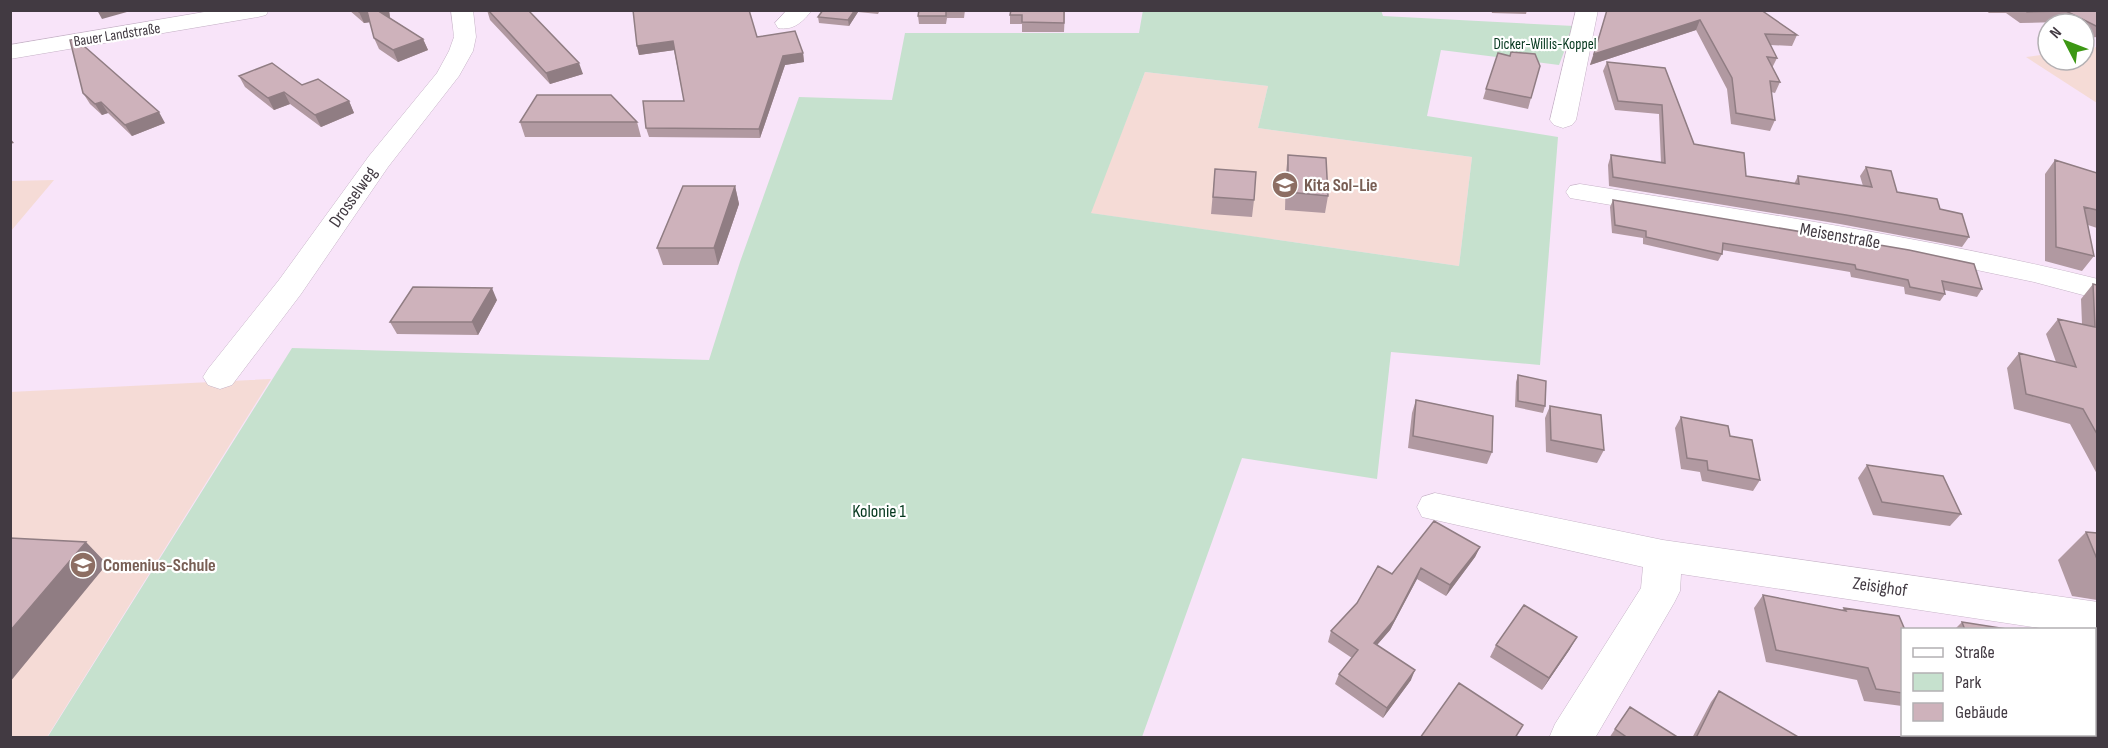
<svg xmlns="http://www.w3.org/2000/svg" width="2108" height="748" font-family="'Sofia Sans Condensed',sans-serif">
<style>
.education{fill:#f5dbd6}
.green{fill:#c6e1ce;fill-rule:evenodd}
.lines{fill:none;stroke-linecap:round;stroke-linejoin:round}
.minor-casing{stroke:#c6b3c7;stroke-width:1}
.minor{fill:#fff;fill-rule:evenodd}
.wall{fill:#b199a1}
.shaded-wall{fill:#907d83}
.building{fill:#ceb2bb;stroke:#907d83;stroke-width:1.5}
.labels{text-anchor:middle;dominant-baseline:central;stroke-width:4.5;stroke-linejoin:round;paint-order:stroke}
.far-street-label{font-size:15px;fill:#423a42;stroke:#fff}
.far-park-label{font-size:15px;fill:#04371d;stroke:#fff}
.education-label{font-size:18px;font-weight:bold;fill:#785e54;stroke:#fff;text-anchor:start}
.street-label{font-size:18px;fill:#423a42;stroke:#fff}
.park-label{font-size:18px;fill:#04371d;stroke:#fff}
</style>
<rect width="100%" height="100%" fill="#f8e4f9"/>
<!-- education -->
<path class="education" d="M2097,47V103L2026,57L2048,54V60H2084V49Z
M1145,72L1268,86L1258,128L1472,157L1459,266L1090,213Z
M54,180L11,231V181Z
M271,379L47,737H11L10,392Z"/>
<!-- green -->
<path class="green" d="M1143,10H1381L1383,16L1574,26L1559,65L1441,50L1427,116L1558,137L1540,365L1391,352L1377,479L1242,458L1142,737L47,738L292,348L709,360L740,262L799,97L892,100L905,33H1139ZM1145,72L1268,86L1258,128L1472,157L1459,266L1091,213Z"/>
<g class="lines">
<defs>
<path id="minor" d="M216,10H269L266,15L258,17L10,59V45Z
M451,10H473L476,37L473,51L459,76L388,167L301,294L232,385L220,389L208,385L203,377L208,369L279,280L369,156L437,73L449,51L454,37Z
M787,10H812C803,22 793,31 778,28L775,23Z
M1576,10H1598L1576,120L1572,125L1563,128L1554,125L1550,120Z
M1580,184C1753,212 1927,237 2098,279V299L2034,282L1905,255L1570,198L1566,192L1570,186Z
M1435,493L1663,540L2098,602V636H2094V630H2053L1681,574L1680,591L1674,603L1595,738H1549L1555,724L1641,588L1643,567L1422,517L1417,507L1422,497Z"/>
</defs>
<!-- minor casing -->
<use href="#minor" class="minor-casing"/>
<!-- minor -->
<use href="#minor" class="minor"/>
</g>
<!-- wall -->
<path class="wall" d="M349,10H389L390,18L423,39L428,50L398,62L379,49L374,38L370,22L364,23Z
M487,10H528L583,74L550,84L490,20Z
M823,10H880L878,14L858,12L849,26L819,23L818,17Z
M919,10H965L964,18H947L946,24H919L918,16Z
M1065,10L1064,32H1022V24H1010V15Z
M1491,10H1527L1526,14L1492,13Z
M1607,10H1761L1797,35L1792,46L1770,45L1777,58L1772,68L1780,82L1775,93L1771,92L1775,120L1770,131L1731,124L1727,89L1696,30L1590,65Z
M1985,10H2097V37L2088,38L2084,35V24H2062L2058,22L2020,23L2006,13H1989Z
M757,37L803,53L804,62L785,65L760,138L649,137L646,128L684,101L674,50L639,55L637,46Z
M1510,56L1531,98L1528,109L1483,99L1486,89Z
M1607,62L1665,68L1694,144L1746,176L1794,184L1798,176L1863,186L1860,176L1866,167L1897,192L1940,209L1969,237L1962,247L1840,224L1609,186L1608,165L1611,155L1661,163L1659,114L1615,110L1603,71Z
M239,76L302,85L349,101L354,113L321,127L290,104L274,110L245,87Z
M83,93L165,123L132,136L108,113L102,115L90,104Z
M520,122H637L641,137H525Z
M1288,155L1328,196L1325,213L1285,210L1286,172Z
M2055,160L2097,173V228L2088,225L2094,256L2082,271L2045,261V174Z
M1215,169L1254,200L1252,217L1211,214Z
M735,186L739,204L718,265H663L657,248Z
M1613,200L1982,289L1977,297L1944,290L1945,294L1940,301L1905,294L1904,287L1851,277L1850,272L1722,250V254L1718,261L1643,244V238L1612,233L1610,207Z
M2093,284L2097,285V474L2070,424L2014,409L2007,368L2019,353L2056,362L2046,334L2058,319L2082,324L2081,299Z
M497,300L478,335L397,334L390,322Z
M1518,375L1545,406L1543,413L1515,407L1516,382Z
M1416,400L1492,452L1487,464L1408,448L1412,413Z
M1550,406L1604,450L1597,463L1546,452L1545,418Z
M1681,417L1730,436L1760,480L1753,491L1702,481L1700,472L1681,469L1675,428Z
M1867,465L1961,514L1950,526L1873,515L1858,478Z
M2086,532L2097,533V600L2072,596L2058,560Z
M1480,547L1475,557L1446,596L1417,579L1390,630L1377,645L1411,680L1383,718L1335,684L1339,674L1352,658L1328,642L1331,631L1392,574Z
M1763,595L1842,610L1844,608L1902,630V706L1864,701L1857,680L1766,662L1754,608Z
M1962,622L2013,630H1954Z
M1496,645L1570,649L1542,690L1490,657Z
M2094,658L2097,659V719L2094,717Z
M1719,691L1800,738H1692L1711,702Z
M1630,707L1679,738H1609Z"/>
<!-- shaded-wall -->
<path class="shaded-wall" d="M97,10H134L102,19Z
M376,10H389L390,18Z
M855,10H858V12L849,26L848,20Z
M367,11L371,22L364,23L359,12Z
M1700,20L1696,30L1590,65L1594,54Z
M423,39L428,50L398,62L393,50Z
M673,41L675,50L639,55L637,46Z
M803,53L804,62L785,65L760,138L759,129L783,56Z
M579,63L583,74L550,84L546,73Z
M284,92L290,104L274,110L268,98Z
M349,101L354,113L321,127L315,115Z
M101,102L108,113L102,115L95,104Z
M159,112L165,123L132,136L125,125Z
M10,138L14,143L10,144Z
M735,186L739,204L718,265L714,248Z
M492,288L497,300L478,335L472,322Z
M86,542L107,564L10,682V631Z
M1480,547L1475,557L1446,596L1450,585Z
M1421,568L1417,579L1390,630L1370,653L1374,643Z
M1577,637L1570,649L1542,690L1549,678Z
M1415,670L1411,680L1383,718L1387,708Z"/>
<!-- building -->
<path class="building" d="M357,10H377L423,39L393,50L374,38L367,11L359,12Z
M488,10H528L579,63L546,73Z
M633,10H749L757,37L795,31L803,53L783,56L759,129L646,128L643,101H684L673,41L637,46Z
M823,10H855L848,20L818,17Z
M919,10H946V16H918Z
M1011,10H1064V23L1022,22V15H1010Z
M1607,10H1761L1797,35L1765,34L1777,58L1767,57L1780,82L1770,81L1775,120L1736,113L1732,78L1700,20L1594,54Z
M2025,10H2097V26H2096L2066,11L2027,12Z
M76,39L159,112L125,125L101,102L95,104L83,93L70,40Z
M1511,52L1535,54L1540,66L1531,98L1486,89L1498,53L1510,56Z
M1607,62L1665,68L1694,144L1744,153L1746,176L1799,184L1798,176L1872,187L1866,167L1891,171L1897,192L1937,199L1940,209L1962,214L1969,237L1846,215L1613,177L1611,155L1665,163L1662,105L1618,101Z
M272,63L302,85L318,79L349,101L315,115L284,92L268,98L239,76Z
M537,95H611L637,122H520Z
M1288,155L1326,158L1328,196L1288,192Z
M2055,160L2097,173V210L2084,207L2094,256L2056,247Z
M1215,169L1256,172L1254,200L1213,197Z
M683,186H735L714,248H657Z
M1613,200L1909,250L1974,264L1982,289L1942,281L1945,294L1910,287L1908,280L1856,269L1855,265L1723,243L1722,254L1646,237V231L1615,225Z
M2093,284L2097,285V434L2083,409L2026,394L2019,353L2076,367L2058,319L2095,327Z
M413,287L492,288L472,322H390Z
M1518,375L1546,381L1545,406L1518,401Z
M1416,400L1493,416L1492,452L1413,436Z
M1550,406L1601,415L1604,450L1551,440Z
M1681,417L1728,426L1730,436L1752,440L1760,480L1708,470L1707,461L1687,458Z
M1867,465L1943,476L1961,514L1882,502Z
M1434,521L1480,547L1450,585L1421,568L1394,620L1374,643L1415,670L1387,708L1339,674L1358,650L1331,631L1357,603L1378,566L1392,574Z
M2086,532L2097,533V559Z
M10,538L86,542L10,631Z
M1763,595L1846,611L1844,608L1899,616L1905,630H1902V693L1876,689L1868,668L1776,650Z
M1524,605L1577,637L1549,678L1496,645Z
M1962,622L2013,630H1965Z
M2094,658L2097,659V705L2094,703Z
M1459,683L1523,725L1515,738H1420Z
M1719,691L1800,738H1696Z
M1630,707L1679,738H1628L1615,729Z"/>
<!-- icons -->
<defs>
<symbol id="school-disc" viewBox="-11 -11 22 22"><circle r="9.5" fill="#8d6e63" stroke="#fff"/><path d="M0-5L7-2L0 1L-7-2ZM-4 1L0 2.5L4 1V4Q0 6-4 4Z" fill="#fff"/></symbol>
</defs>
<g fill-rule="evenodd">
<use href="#school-disc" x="1270" y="170" width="30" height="30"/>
<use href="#school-disc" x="68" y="550" width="30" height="30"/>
</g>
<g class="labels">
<!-- far-street labels -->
<g class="far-street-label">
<text transform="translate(117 35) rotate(-9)">Bauer Landstraße</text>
</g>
<!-- far-park labels -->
<g class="far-park-label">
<text x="1545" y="44">Dicker-Willis-Koppel</text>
</g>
<!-- education labels -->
<g class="education-label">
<text x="1304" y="185">Kita Sol-Lie</text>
<text x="103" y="565">Comenius-Schule</text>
</g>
<!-- street labels -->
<g class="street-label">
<text transform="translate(353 197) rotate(-55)">Drosselweg</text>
<text transform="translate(1840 236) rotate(10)">Meisenstraße</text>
<text transform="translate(1880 587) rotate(8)">Zeisighof</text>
</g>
<!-- park labels -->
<g class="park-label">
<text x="879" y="511">Kolonie 1</text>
</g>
</g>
<!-- border -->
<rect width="2108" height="748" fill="none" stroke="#423a42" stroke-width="24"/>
<!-- legend -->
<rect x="1901" y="628" width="195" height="108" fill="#ffffff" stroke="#b3b0b3" stroke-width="1.5"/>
<rect x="1913" y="648" width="30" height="9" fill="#ffffff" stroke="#b3b0b3" stroke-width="1.5"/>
<text x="1955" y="658" font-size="18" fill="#423a42">Straße</text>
<rect x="1913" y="673" width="30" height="18" fill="#c6e1ce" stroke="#b3b0b3" stroke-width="1.5"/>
<text x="1955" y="688" font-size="18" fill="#423a42">Park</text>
<rect x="1913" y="703" width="30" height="18" fill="#ceb2bb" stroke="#b3b0b3" stroke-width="1.5"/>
<text x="1955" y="718" font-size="18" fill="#423a42">Gebäude</text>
<!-- north arrow -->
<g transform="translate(2066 42) rotate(312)"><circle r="28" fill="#ffffff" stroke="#b3b0b3" stroke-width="1.5"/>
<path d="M0-4.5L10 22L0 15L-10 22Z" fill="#3c9714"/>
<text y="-9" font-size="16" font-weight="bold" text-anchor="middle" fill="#423a42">N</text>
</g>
</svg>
